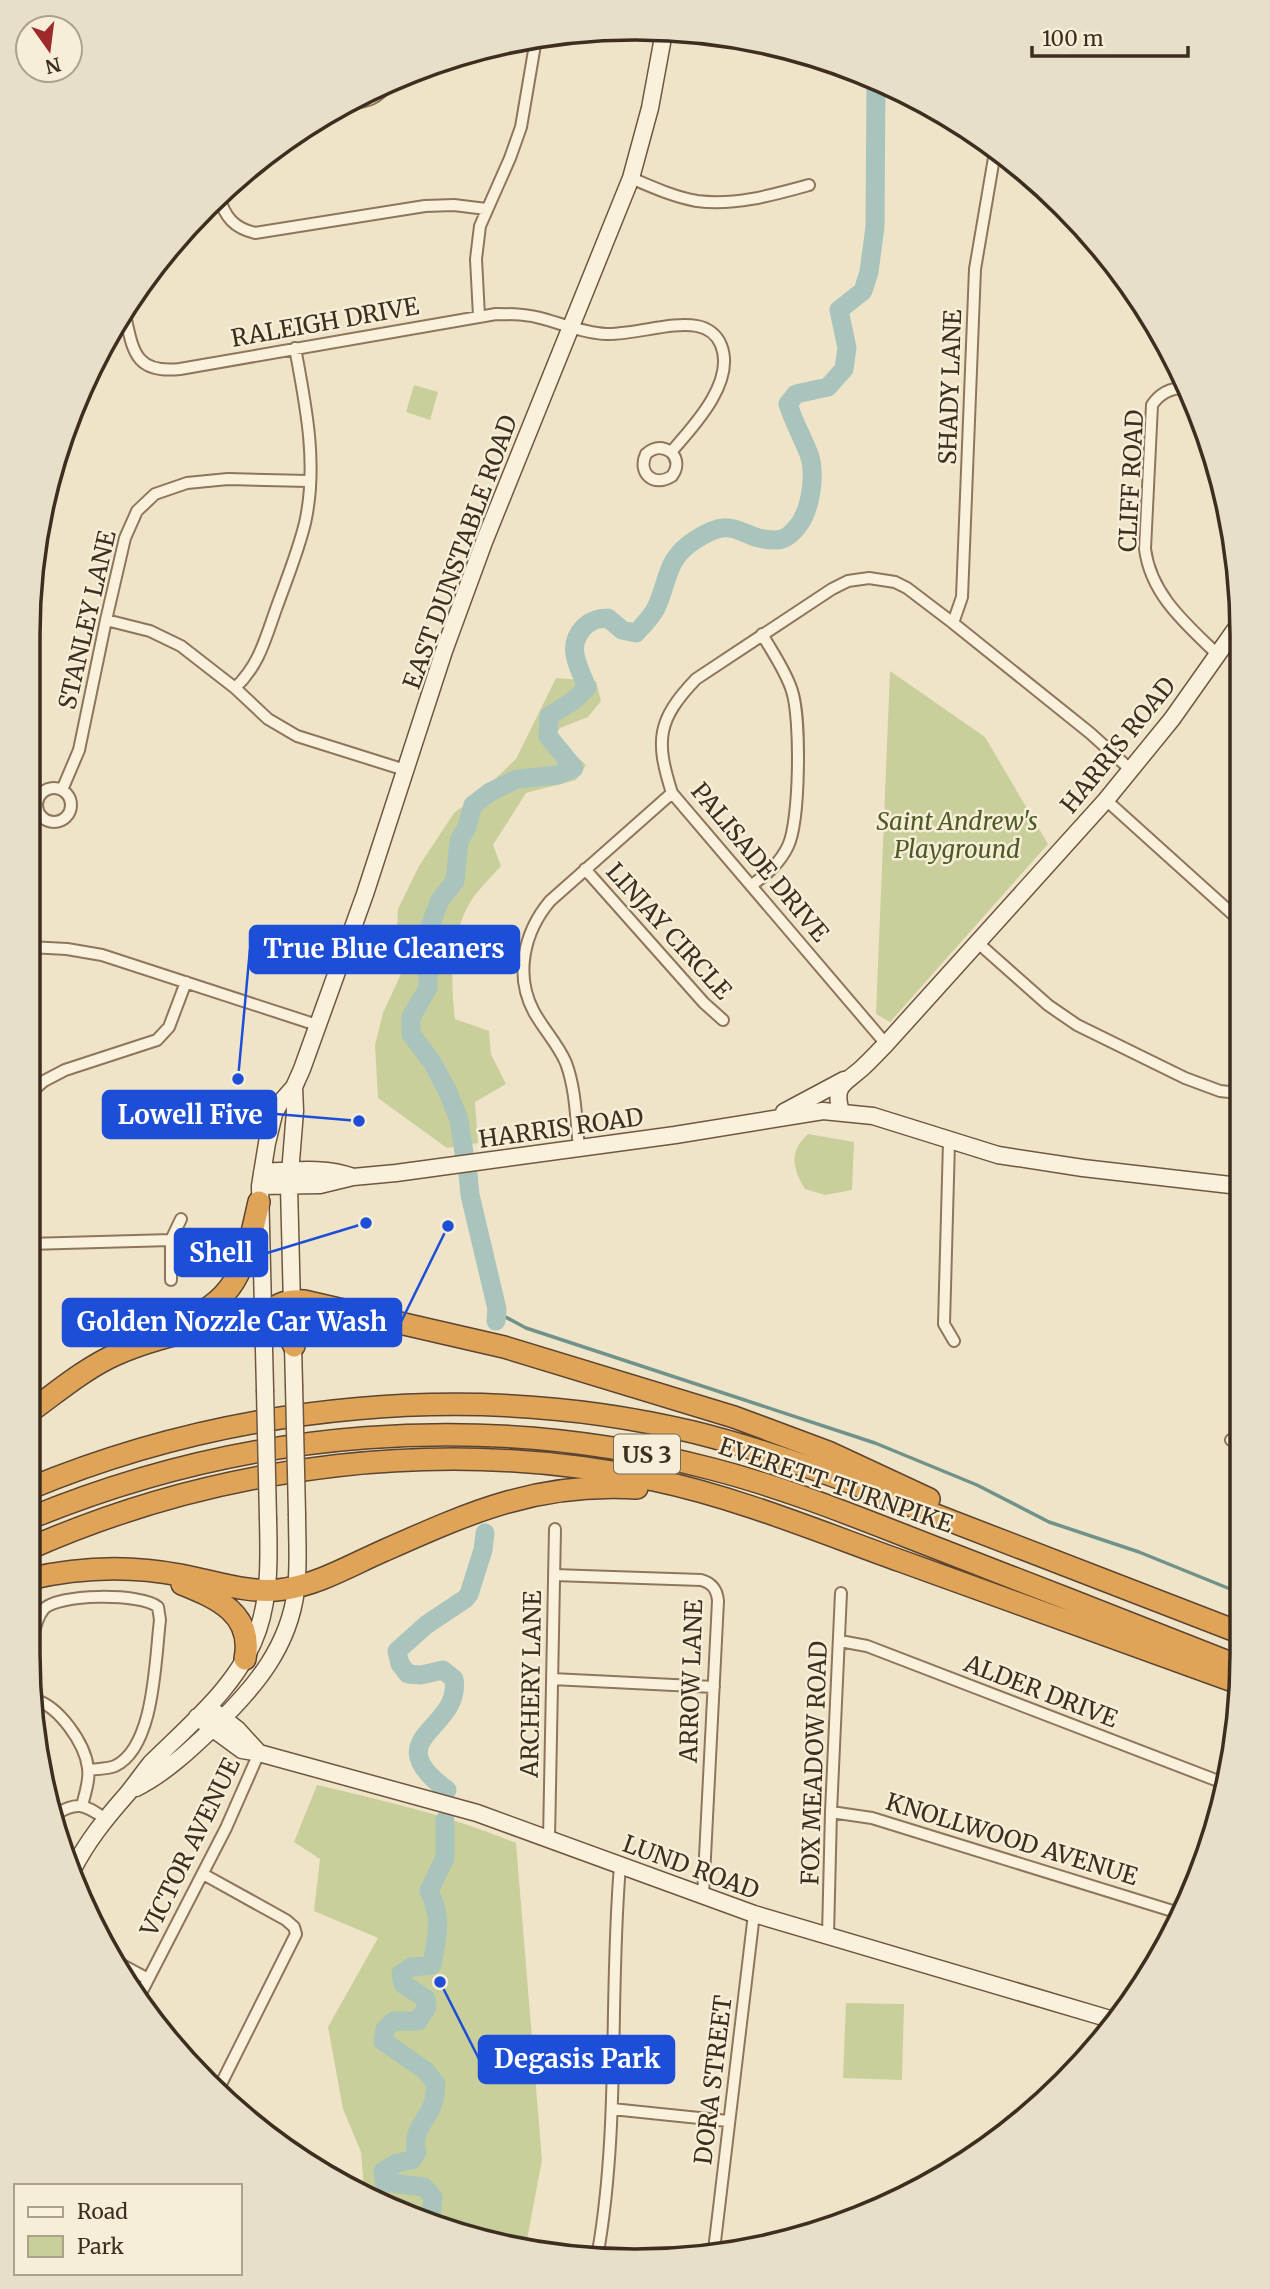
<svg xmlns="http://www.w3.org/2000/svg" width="1270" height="2289" font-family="Merriweather,serif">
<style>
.green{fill:#c9cf9b}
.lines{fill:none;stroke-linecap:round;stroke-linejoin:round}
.stream{stroke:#6f938a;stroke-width:3.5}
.river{stroke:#a9c4bc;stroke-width:19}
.street-casing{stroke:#8d765c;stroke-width:14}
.secondary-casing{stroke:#6f573f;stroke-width:19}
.highway-casing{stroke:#5b4430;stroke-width:24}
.street{stroke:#faf1dc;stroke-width:10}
.secondary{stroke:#faf1dc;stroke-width:16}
.highway{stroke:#e0a458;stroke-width:21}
.secondary-bridge-casing{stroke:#6f573f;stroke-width:19;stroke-linecap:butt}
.secondary-bridge{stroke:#faf1dc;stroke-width:16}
.labels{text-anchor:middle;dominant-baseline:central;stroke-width:5;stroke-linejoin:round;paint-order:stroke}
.shield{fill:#f7eed8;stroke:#756857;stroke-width:2}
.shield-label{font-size:23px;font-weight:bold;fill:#3d2e20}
.street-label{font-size:24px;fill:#3d2e20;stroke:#f7eed8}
.park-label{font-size:24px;font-style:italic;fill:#4d5a26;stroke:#f7eed8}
.rim{fill:none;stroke:#3d2e20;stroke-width:3.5}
.leader{fill:none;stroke:#1d4ed8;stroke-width:2.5}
.callout-dot{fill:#1d4ed8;stroke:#f7eed8;stroke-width:2.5}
.callout{fill:#1d4ed8;stroke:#1d4ed8;stroke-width:2.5}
.callout-label{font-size:26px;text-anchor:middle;font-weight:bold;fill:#fff}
</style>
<rect width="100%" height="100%" fill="#f0e4c8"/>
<!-- green -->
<path class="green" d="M414,385L438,392L430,420L406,412Z
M890,671L985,737L1048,844L890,1022L876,1014Z
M556,678L596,681L601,701L588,717L560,728L555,735L586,765L576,780L526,793L493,845L501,866C492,876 483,885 475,895C450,929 450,979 455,1019L489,1031L491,1054L506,1084L475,1102L478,1143L447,1148L378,1098L375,1045L383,1013L401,974L397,933L398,909L419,866L454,813L479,794L516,759Z
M808,1134L854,1142L852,1190L825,1195L805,1189C792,1168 789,1151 808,1134Z
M317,1785C386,1801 451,1816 516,1843L542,2160L526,2245L478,2240L364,2189L361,2152L343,2109L328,2027L378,1938L314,1911L320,1859L294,1842Z
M846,2003L904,2004L902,2080L843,2078Z"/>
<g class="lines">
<!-- stream -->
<path class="stream" d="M498,1313L526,1328L875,1443L977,1485L1049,1522L1139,1552L1240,1593"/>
<!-- river -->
<path class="river" d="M464,1153L459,1120L448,1092L432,1062L411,1034V1017L428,988V931L440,900L455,881L459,841L467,827L473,805L490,792L517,779L558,775L574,768L548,736L549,716L573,701L587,688C579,666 565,647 584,627C591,620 598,618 608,618L622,630L636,633C643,625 651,618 656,608C669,581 665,559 695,540C738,512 739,541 776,540C786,540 792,533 798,526C811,509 816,474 809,454C802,436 794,423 788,404L796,394L828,387L844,369L847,348L839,310L863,291L869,272L875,227L876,81
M468,1174L470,1195L497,1309L496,1321
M447,1790C375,1737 462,1730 454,1679L443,1670L421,1675L408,1674L400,1664L397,1651L426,1625L465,1599L469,1594L483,1550L485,1533
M431,2219L433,2197L424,2187L384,2182L383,2171L397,2163L412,2160L417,2152C411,2132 425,2123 432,2106C435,2099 435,2091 436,2084L426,2071L383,2041L385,2029L394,2021H418L427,2007L426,1999L403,1984L401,1974L411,1967L432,1965C437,1935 443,1919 429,1891L445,1858V1820"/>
<defs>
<path id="street" d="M345,104C363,102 379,101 388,82
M631,178C652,187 674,197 697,201C735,206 773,195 809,185
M219,197C225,217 234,228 255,233L425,206L454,205L486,209
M124,311C133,349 133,374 180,369L496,314C512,314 528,314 544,319C565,325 585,333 606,334C634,335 672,321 697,326C708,328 717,335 721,345C736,382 693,427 671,452C678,459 678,468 672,476C654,488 637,473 646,454C654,447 662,446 671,452
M479,316L476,259L480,226L510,158L521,127L536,39
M1184,388C1170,388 1160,393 1152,405L1145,549C1151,595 1186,624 1218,655
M106,620L150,631L181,646L235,688L268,719L297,736L405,770
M953,623L962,597L975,269L995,152
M235,688C259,665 265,640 276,609C286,581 298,552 305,523C318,465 306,406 295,348
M37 805a17 17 0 1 1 34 0a17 17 0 1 1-34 0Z
M62,790L79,750L106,620L125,538L137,511L155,494L187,483L228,479L309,481
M1106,800L1238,919
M585,869L704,1003L723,1020
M752,885C767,874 780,863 788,846C800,821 801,718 792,691C786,671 772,652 762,634
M977,942L1048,1005L1077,1025L1185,1078L1220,1091L1239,1093
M29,947L67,949L102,955L317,1025
M886,1044L672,793C655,740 657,720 696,679L832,589L848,581L869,578L895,582L907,588L953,623L1090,733L1131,770
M29,1094L44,1081L65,1070L157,1040L169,1027L186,982
M949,1142L944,1324L954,1341
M579,1148C576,1120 576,1090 566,1063C558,1044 544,1030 534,1012C514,975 524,932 550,901L672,793
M28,1244L171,1240
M171,1280V1240L181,1219
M1231,1440L1240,1442
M554,1575L701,1580C712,1583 717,1589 718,1601L703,1896
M840,1641L867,1646L1226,1784
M31,1674C32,1655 31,1626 43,1610C56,1593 142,1593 158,1607L160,1620C155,1659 155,1747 115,1766C107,1769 97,1769 88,1770
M552,1679L714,1687
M36,1700C59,1707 85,1743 88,1768C90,1780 85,1793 82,1806
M831,1812L872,1818L1179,1913
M54,1815C77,1801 84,1804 104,1818
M549,1839L555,1529
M203,1874L286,1920L294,1927L296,1934L220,2086
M828,1935L831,1812L841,1593
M122,1965L148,1979
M139,1997L226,1828L259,1753
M612,2109L728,2121
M714,2250L754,1914
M598,2252C620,2125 609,1994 620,1866"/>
<path id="secondary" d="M294,1087L295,1111L289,1186L294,1385
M784,1112L844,1080
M841,1112C833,1085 844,1084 861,1069C870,1061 878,1052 886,1044L1106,800L1172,719L1237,627
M262,1172C292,1171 324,1166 353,1177
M260,1186L320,1185L353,1177L396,1173L675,1135L823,1111L873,1116L998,1155L1083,1168L1239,1186
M265,1390L260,1186L267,1143L274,1114L280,1103L294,1087L302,1069L365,894L444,651L484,542L631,178L650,108L664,32
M215,1712L237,1729L259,1753
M197,1717L242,1750L259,1753L477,1813L754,1914L1110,2019
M136,1788C166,1773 192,1748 216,1725C255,1687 289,1647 296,1590C299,1565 297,1540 297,1515
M72,1871C87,1841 106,1818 128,1793C136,1783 143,1773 151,1763C190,1724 240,1684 258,1630C270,1595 269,1556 268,1519"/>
<path id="highway" d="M262,1320C273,1304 286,1300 304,1301L504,1347L734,1417L828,1452L929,1499
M176,1324C241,1301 245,1262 259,1202
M28,1413C56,1393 85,1368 117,1354C145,1341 241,1314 269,1321C282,1324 289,1334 294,1346
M28,1489C235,1403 475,1380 693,1432C782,1454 866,1488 951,1521C1048,1558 1144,1596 1241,1633
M28,1519C245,1429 484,1409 712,1469C790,1489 864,1520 939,1549C1040,1588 1140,1627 1241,1667
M28,1549C222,1463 447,1436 654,1480C739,1498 820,1532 901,1561C1014,1602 1127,1643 1241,1684
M28,1579C79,1567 129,1565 180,1575C214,1581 250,1595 285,1589C319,1584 351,1565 383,1551C471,1512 537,1482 637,1488
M182,1584C217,1598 254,1614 245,1659"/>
</defs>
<!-- street casing -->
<use href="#street" class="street-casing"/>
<!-- secondary casing -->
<use href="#secondary" class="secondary-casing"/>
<!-- highway casing -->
<use href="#highway" class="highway-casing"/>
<!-- street -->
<use href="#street" class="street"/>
<!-- secondary -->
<use href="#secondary" class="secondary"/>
<!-- highway -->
<use href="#highway" class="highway"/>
<defs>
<path id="secondary-bridge" d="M294,1385L297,1515
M265,1390L268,1519"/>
</defs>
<!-- secondary-bridge casing -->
<use href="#secondary-bridge" class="secondary-bridge-casing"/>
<!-- secondary-bridge -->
<use href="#secondary-bridge" class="secondary-bridge"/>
</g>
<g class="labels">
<!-- shield labels -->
<rect class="shield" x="614" y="1434.5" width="66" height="39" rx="5"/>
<g class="shield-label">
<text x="647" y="1454">US 3</text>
</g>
<!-- street labels -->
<g class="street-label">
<text transform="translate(325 322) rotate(-10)">RALEIGH DRIVE</text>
<text transform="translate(950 387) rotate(-88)">SHADY LANE</text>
<text transform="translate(1131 481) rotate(-87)">CLIFF ROAD</text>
<text transform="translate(460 552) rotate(-70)">EAST DUNSTABLE ROAD</text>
<text transform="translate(87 620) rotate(-77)">STANLEY LANE</text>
<text transform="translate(1118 745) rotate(-51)">HARRIS ROAD</text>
<text transform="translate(760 862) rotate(50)">PALISADE DRIVE</text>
<text transform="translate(669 931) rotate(48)">LINJAY CIRCLE</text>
<text transform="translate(561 1128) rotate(-8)">HARRIS ROAD</text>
<text transform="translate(836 1485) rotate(19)">EVERETT TURNPIKE</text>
<text transform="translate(691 1681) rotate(-88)">ARROW LANE</text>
<text transform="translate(531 1684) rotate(-89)">ARCHERY LANE</text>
<text transform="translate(1041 1691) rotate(21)">ALDER DRIVE</text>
<text transform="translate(814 1763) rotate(-88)">FOX MEADOW ROAD</text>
<text transform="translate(1012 1839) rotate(17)">KNOLLWOOD AVENUE</text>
<text transform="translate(190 1847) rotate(-64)">VICTOR AVENUE</text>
<text transform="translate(691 1867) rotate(20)">LUND ROAD</text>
<text transform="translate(713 2080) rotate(-83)">DORA STREET</text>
</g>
<!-- park labels -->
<g class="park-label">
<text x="957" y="821">Saint Andrew's<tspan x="957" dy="28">Playground</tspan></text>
</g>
</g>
<!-- crop -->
<path d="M0 0H1270V2289H0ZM635 40H635A595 595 0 0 1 1230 635V1654A595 595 0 0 1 635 2249H635A595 595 0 0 1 40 1654V635A595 595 0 0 1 635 40Z" fill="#e8dfc9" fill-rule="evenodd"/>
<path class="rim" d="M635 40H635A595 595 0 0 1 1230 635V1654A595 595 0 0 1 635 2249H635A595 595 0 0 1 40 1654V635A595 595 0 0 1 635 40Z"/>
<!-- callouts -->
<path class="leader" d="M238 1079L250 949M359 1121L276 1114M366 1223L267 1253M448 1226L401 1322M440 1982L479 2059"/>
<g class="callout-dot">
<circle cx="238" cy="1079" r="7"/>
<circle cx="359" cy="1121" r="7"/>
<circle cx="366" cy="1223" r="7"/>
<circle cx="448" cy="1226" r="7"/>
<circle cx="440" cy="1982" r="7"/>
</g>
<g class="callout">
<rect x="250" y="926" width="269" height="47" rx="7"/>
<rect x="103" y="1091" width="173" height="47" rx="7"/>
<rect x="175" y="1229" width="92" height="47" rx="7"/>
<rect x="63" y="1299" width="338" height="47" rx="7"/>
<rect x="479" y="2036" width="195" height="47" rx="7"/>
</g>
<g class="callout-label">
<text x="384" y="958">True Blue Cleaners</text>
<text x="190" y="1124">Lowell Five</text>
<text x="221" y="1262">Shell</text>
<text x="232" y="1331">Golden Nozzle Car Wash</text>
<text x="577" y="2068">Degasis Park</text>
</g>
<!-- legend -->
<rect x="14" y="2184" width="228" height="91" fill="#f7eed8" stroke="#ada18e" stroke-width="2"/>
<rect x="28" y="2207" width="35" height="10" fill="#faf1dc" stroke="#ada18e" stroke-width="2"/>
<text x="77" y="2219" font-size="21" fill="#3d2e20">Road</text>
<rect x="28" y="2236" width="35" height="21" fill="#c9cf9b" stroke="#ada18e" stroke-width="2"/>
<text x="77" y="2254" font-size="21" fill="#3d2e20">Park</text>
<!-- north arrow -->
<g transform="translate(49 49) rotate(166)"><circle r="33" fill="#f7eed8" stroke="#ada18e" stroke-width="2"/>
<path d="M0-5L12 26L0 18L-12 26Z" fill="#9e2a2b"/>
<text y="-10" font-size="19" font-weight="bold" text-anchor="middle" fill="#3d2e20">N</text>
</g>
<!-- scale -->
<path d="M1032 46v10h156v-10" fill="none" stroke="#3d2e20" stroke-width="3.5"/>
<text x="1042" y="46" font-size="21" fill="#3d2e20" stroke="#f7eed8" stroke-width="5" paint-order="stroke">100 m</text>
</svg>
